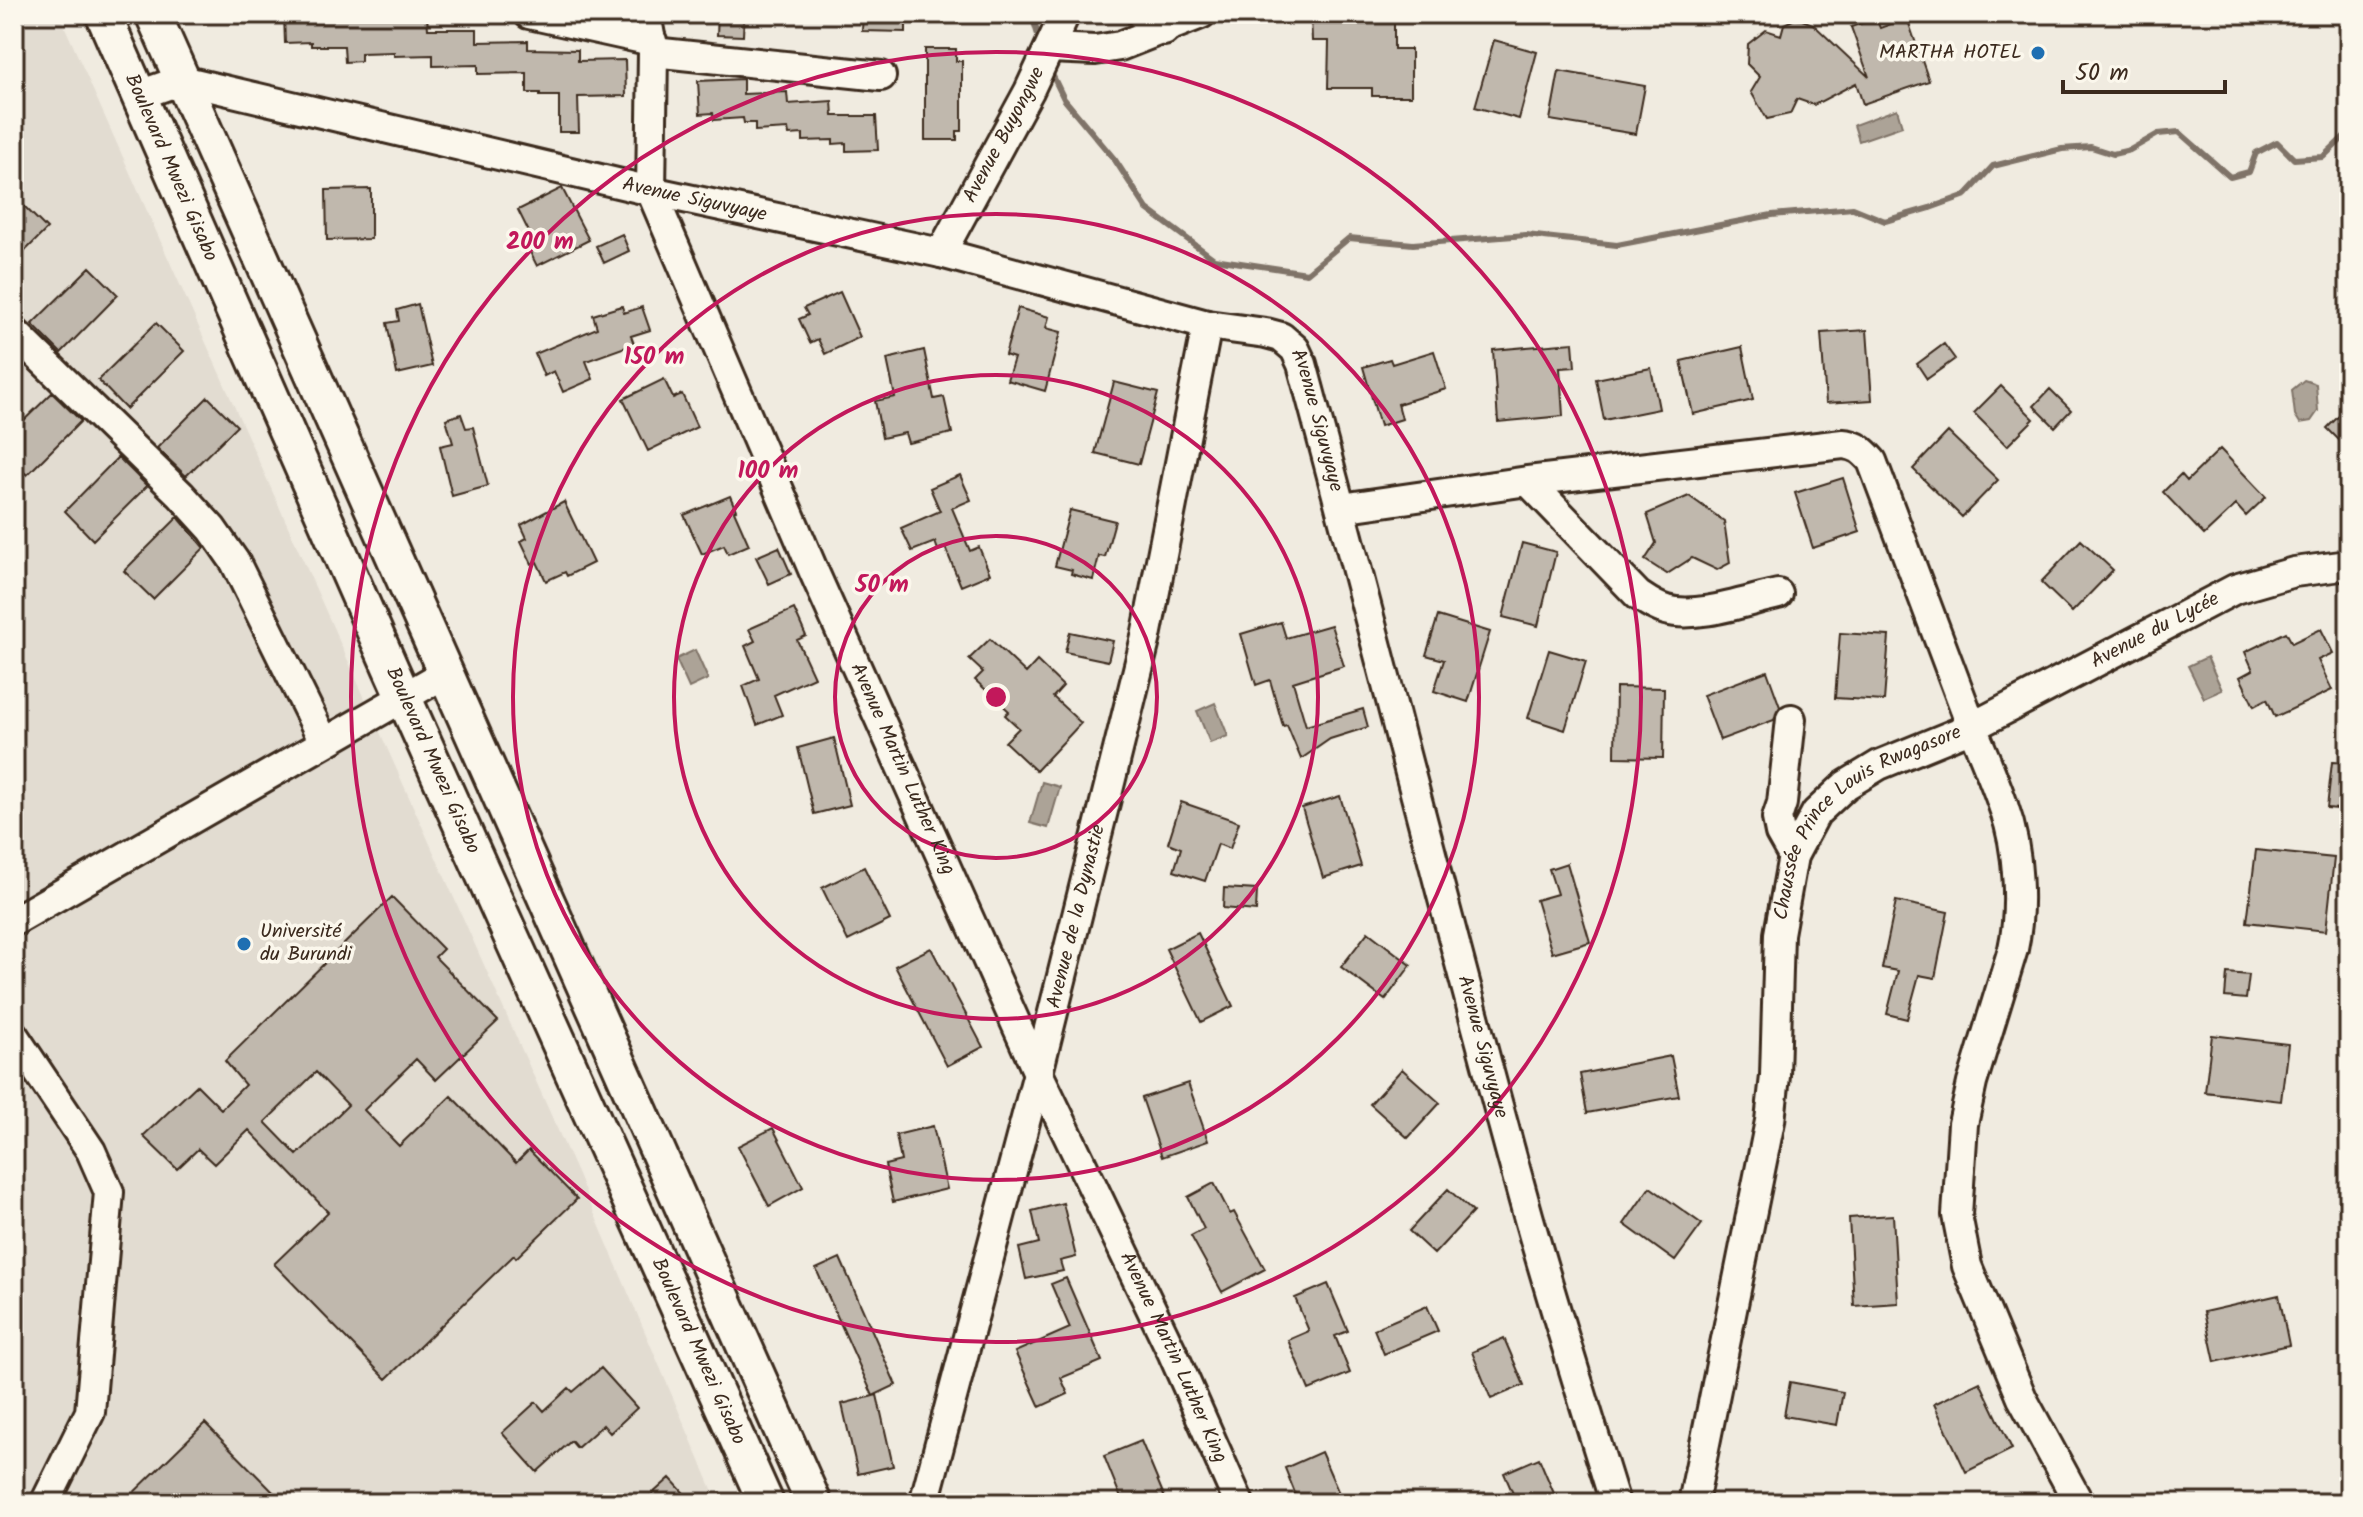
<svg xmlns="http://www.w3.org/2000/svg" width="2363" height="1517" font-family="Kalam,sans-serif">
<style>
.built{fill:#e2dcd1}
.water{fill:#aca397;stroke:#7f7367;stroke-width:2}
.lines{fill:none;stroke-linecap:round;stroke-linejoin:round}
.stream{stroke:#7f7367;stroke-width:6}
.building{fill:#c0b8ad;stroke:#3b2a1e;stroke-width:2;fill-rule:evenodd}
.minor-casing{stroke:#3b2a1e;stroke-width:34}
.major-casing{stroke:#3b2a1e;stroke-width:40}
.minor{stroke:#fbf7ec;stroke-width:28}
.major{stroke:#fbf7ec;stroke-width:34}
.ring{fill:none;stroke:#c2185b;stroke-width:4}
.poi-dot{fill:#1f6fb2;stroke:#fbf7ec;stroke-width:3}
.labels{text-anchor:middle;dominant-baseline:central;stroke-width:7;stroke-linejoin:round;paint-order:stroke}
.poi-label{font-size:20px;fill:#3b2a1e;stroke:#fbf7ec;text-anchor:end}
.street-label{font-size:20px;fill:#3b2a1e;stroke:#fbf7ec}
.centre{fill:#c2185b;stroke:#fbf7ec;stroke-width:4}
.ring-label{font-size:24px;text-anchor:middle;font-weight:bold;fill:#c2185b;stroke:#fbf7ec;stroke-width:7;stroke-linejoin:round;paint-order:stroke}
</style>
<rect width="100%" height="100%" fill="#f0ebe0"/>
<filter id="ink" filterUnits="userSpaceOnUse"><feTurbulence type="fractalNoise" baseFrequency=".0125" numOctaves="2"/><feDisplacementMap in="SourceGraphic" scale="16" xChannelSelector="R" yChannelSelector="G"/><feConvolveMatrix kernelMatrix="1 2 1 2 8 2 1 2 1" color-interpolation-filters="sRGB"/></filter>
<g filter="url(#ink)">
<!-- built -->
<path class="built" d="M14,14H59L577,1173L718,1503H14Z"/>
<!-- water -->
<path class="water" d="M1897,109L1902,126L1859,141L1854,125Z
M2304,380L2316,384L2318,411L2311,421L2300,423L2295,415L2292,390Z
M695,650L708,679L689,688L676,659Z
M2207,657L2222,690L2204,698L2188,666Z
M1215,703L1228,736L1210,743L1197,711Z
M1042,782L1060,787L1048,828L1030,823Z"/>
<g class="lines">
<!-- stream -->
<path class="stream" d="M1025,14L1034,22L1041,45
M1050,70L1064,99L1115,160L1147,209L1214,259L1307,273L1349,238L1413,244L1526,235L1617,245L1772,215L1853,208L1885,221L1930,208L1966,195L1993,166L2062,149L2091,147L2113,154L2130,150L2158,134L2179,132L2230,177L2249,172L2256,153L2277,142L2294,159L2323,157L2349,132"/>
</g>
<!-- building -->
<path class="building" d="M284,14H381V17L427,16L428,29H477V42L528,41V49L578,50V61L625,60L626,96L578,97L579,132H559V96H540V93H527V73L478,74V65L433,66V55L394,56V52L361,53V61L345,62L344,46H311V42L285,43Z
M718,14H744L743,36L717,35Z
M863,14H906V32L862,31Z
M1311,14H1394V49H1411V96H1372V88H1328L1329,41H1312Z
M1876,18L1880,28L1907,18L1929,81L1863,104L1856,83L1814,105L1797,99L1790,114L1767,119L1751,92L1760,77L1747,64L1748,44L1766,30L1781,35L1784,24L1795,19L1802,20L1813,24L1869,77L1851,27Z
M1494,40L1537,52L1519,119L1475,107Z
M925,49H956V61H962V131H957V140H925Z
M1559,71L1645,86L1636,134L1550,120Z
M743,79V94L787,92L788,104L832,101L833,116H876L878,150L846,151V143L833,144V140L803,141V134L789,135L788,129L755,131V123H744L743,118L714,120L713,113L700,114L698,81Z
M562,188L589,240L537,266L525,242L532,238L518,210Z
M371,189V239L327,240L326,190Z
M14,196L47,229L14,262Z
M622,234L629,251L604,263L596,246Z
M90,267L118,295L61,353L32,324Z
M840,292L860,337L825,354L818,339L810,343L799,319L808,315L804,308Z
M418,304L432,366L397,374L387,323L399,321L397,310Z
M622,306L624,313L642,307L650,330L631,336L634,344L586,361L593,379L563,392L554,371L544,376L535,354L597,328L593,315Z
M1018,308L1049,317L1046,328L1061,332L1045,391L1007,380L1014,358L1005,355Z
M156,323L184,351L126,409L98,380Z
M1867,330L1872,400L1826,403L1821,333Z
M1573,343L1575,367L1560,368L1563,416L1498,422L1493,350Z
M1944,344L1955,359L1927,379L1917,364Z
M1742,347L1753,400L1693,414L1681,361Z
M924,350L934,399L944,397L952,433L908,443L905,433L882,438L875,401L895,397L887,359Z
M1434,351L1446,389L1398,404L1402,419L1380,426L1363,367L1390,359L1392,364Z
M1651,368L1659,409L1604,420L1596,379Z
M664,379L673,398L682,394L697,427L648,451L623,399Z
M1114,382L1158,393L1139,464L1095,453Z
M2001,386L2034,419L2007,446L1974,413Z
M2050,389L2071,410L2055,427L2034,406Z
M52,393L81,421L27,475L14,463V430Z
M208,397L237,426L186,476L157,448Z
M2349,406V450L2327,428Z
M461,414L466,428L473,427L488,486L452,496L440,446L453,443L446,419Z
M1948,432L1998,480L1962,517L1913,469Z
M2220,449L2266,497L2246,516L2236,505L2204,535L2163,492L2181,474L2187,481Z
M118,457L147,486L93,540L65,511Z
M960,475L971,500L952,508L970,551L979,547L990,574L961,586L945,547L938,550L935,542L912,551L901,528L940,511L930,488Z
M1843,478L1860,532L1813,548L1795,493Z
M730,496L736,510L734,511L749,545L728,554L724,545L702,554L684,515Z
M1689,496L1724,521L1730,563L1717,570L1692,558L1667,574L1645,560L1656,543L1647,514Z
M564,502L593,563L567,576L565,572L546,581L537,562L532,564L521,541L527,538L521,525Z
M1070,510L1115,521L1105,557L1099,556L1093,580L1071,574L1072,570L1055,566Z
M178,517L204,548L153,599L124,571Z
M2081,540L2113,570L2072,612L2041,582Z
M1522,543L1556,552L1538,626L1503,617Z
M779,547L791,574L769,584L756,557Z
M794,609L806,636L797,640L814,677L774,695L782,715L757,725L743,686L759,679L745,646L755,641L749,629Z
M1438,616L1490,632L1468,702L1434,691L1444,660L1426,655Z
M1281,622L1286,638L1331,625L1344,666L1293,682L1306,726L1363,709L1368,727L1330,739L1301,759L1287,725L1283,726L1270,680L1256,685L1241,634Z
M2321,629L2333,653L2318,660L2332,690L2275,717L2267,699L2254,706L2240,677L2253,670L2245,652L2286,632L2292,643Z
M1070,632L1113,641L1108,661L1065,652Z
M1840,633L1889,636L1884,701L1835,698Z
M990,639L1026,673L1037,661L1063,686L1053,697L1081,723L1036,771L1005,742L1019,728L1005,715L1009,711L975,680L983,672L969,659Z
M1549,650L1586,661L1565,730L1528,718Z
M1767,671L1780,707L1774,720L1720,740L1703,695Z
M1616,687L1664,688L1663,758L1615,757Z
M834,738L850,805L814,814L798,748Z
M2332,762L2349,763V810L2327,808Z
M1340,796L1361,866L1323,878L1302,808Z
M1181,802L1239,822L1230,849L1218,844L1205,881L1174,871L1181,848L1168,843Z
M2256,850L2334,858L2326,931L2247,922Z
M1567,863L1590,942L1552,953L1536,900L1557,894L1549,869Z
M864,867L890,920L848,941L822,888Z
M1224,888L1257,890L1256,911L1223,908Z
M392,897L443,949L435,957L498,1021L436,1080L416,1059L364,1110L399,1146L451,1096L516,1163L529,1150L577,1199L516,1258L514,1255L386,1379L274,1264L328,1212L249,1130L214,1164L198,1149L177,1169L143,1136L197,1085L221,1109L245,1085L225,1061ZM316,1072L348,1105L297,1155L265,1122Z
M1896,901L1948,912L1935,978L1919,975L1907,1019L1887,1014L1898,971L1882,968Z
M1368,932L1411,965L1385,1000L1341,967Z
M1198,933L1233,1006L1201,1022L1166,949Z
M931,948L983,1047L947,1066L895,966Z
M2227,973L2249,975L2246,999L2225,997Z
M2212,1035L2288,1044L2281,1101L2205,1092Z
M1671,1056L1679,1096L1587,1113L1580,1074Z
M1402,1069L1440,1103L1408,1138L1370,1104Z
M1188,1083L1208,1141L1162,1157L1142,1098Z
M933,1126L947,1189L893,1202L885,1165L901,1161L896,1135Z
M773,1128L803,1187L769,1206L738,1146Z
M1214,1183L1230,1214L1234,1212L1265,1269L1222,1292L1191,1236L1204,1229L1188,1197Z
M1650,1187L1702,1224L1675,1261L1624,1224Z
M1448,1189L1473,1212L1434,1254L1409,1231Z
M1063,1203L1076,1257L1060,1261L1063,1271L1026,1279L1019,1248L1039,1243L1032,1211Z
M1893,1215L1898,1303L1854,1306L1849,1218Z
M840,1258L896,1385L873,1396L816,1269Z
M1066,1278L1102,1361L1061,1378L1068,1394L1040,1407L1015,1352L1070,1328L1051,1284Z
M1328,1284L1348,1331L1335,1336L1350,1373L1309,1390L1288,1340L1309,1331L1295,1298Z
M2279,1295L2289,1345L2215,1362L2204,1312Z
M1427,1306L1438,1331L1384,1354L1374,1329Z
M1504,1338L1524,1385L1491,1399L1472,1352Z
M601,1368L637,1408L610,1433L603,1425L577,1448L571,1441L537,1472L502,1433L536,1402L544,1411L569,1388L573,1392Z
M1790,1382L1843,1392L1837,1425L1784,1416Z
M1980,1382L2012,1449L1966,1472L1934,1404Z
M877,1395L893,1466L858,1474L842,1404Z
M205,1423L284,1503H123Z
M1141,1441L1167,1503H1123L1104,1456Z
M1321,1452L1341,1498L1328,1503H1299L1285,1468Z
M1539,1458L1558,1503H1517L1504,1473Z
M670,1478L693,1503H642Z"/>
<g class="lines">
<defs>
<g id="minor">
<path d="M529,14L652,41"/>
<path id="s1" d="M646,14L653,52L651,191L814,572L1038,1073L1173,1354L1239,1503"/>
<path d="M1141,14L1164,31"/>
<path d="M1050,48L1095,50L1120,46L1201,14"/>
<path d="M653,52L881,76"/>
<path id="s2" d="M139,95L182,80L651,191L941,253L1207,325L1266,333L1281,337L1295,349L1302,364C1379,648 1450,935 1529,1219C1556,1314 1586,1409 1615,1503"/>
<path id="s3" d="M941,253L1029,91L1065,14"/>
<path d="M14,332L181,495L212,529L235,562L324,742"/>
<path d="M1528,481L1638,595C1647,601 1655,607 1666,610C1697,619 1746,601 1778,594"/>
<path id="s4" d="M1341,508L1528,481L1843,444C1857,445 1863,451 1872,461L1972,727L2235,589L2294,572L2349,565"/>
<path d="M1791,719L1782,803L1777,818L1780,833L1793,856"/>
<path d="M14,921L446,673"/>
<path d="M14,1036L91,1151L109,1192L90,1412L45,1503"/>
<path id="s5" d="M924,1503L1038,1073L1146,637L1207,325"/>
<path id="s6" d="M1693,1503L1770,1121L1775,1076L1779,934L1793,856L1816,813L1846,785L1879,765L1972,727C1983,754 1995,781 2004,808C2019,849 2022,908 2013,949L1972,1083L1963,1124L1957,1215L1967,1266L2022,1398L2079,1503"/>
</g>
<g id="major">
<path id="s7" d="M103,14L391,669L766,1503"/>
<path d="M153,14L814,1503"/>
</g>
</defs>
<!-- minor casing -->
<use href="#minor" class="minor-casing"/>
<!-- major casing -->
<use href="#major" class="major-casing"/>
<!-- minor -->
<use href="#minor" class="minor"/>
<!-- major -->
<use href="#major" class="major"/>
</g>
</g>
<!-- distance rings -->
<g class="ring">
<circle cx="996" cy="697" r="161"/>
<circle cx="996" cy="697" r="322"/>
<circle cx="996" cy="697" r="483"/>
<circle cx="996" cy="697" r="645"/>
</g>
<!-- markers -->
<g class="poi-dot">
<circle cx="2038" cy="53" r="8"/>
<circle cx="244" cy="944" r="8"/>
</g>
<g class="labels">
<!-- poi labels -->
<g class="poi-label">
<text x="2022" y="53">MARTHA HOTEL</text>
<text x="260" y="932" text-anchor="start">Université<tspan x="260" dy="23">du Burundi</tspan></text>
</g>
<!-- street labels -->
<g class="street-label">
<text stroke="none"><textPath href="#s3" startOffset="134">Avenue Buyongwe</textPath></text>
<text stroke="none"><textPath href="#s7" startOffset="168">Boulevard Mwezi Gisabo</textPath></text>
<text stroke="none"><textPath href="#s2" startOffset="572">Avenue Siguvyaye</textPath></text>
<text stroke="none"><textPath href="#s2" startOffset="1268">Avenue Siguvyaye</textPath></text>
<text stroke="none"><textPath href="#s4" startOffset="1032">Avenue du Lycée</textPath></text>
<text stroke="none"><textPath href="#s7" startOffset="816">Boulevard Mwezi Gisabo</textPath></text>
<text stroke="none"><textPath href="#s1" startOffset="808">Avenue Martin Luther King</textPath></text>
<text stroke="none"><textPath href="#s6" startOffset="732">Chaussée Prince Louis Rwagasore</textPath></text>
<text stroke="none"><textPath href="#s5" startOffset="606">Avenue de la Dynastie</textPath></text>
<text stroke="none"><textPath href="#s2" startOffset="1916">Avenue Siguvyaye</textPath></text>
<text stroke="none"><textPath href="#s7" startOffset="1464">Boulevard Mwezi Gisabo</textPath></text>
<text stroke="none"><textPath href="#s1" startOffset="1456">Avenue Martin Luther King</textPath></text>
</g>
</g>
<circle cx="996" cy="697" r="12" class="centre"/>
<g class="ring-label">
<text x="540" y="249">200 m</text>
<text x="654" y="364">150 m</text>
<text x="768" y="478">100 m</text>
<text x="882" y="592">50 m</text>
</g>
<!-- margin -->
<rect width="2363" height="1517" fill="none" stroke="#fbf7ec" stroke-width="48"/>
<rect x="24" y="24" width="2315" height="1469" fill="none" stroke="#3b2a1e" stroke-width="3" filter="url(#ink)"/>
<!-- scale -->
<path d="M2063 80v12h162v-12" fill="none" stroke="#3b2a1e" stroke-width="4"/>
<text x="2075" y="80" font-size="24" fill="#3b2a1e" stroke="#fbf7ec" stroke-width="6" paint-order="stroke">50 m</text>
</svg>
